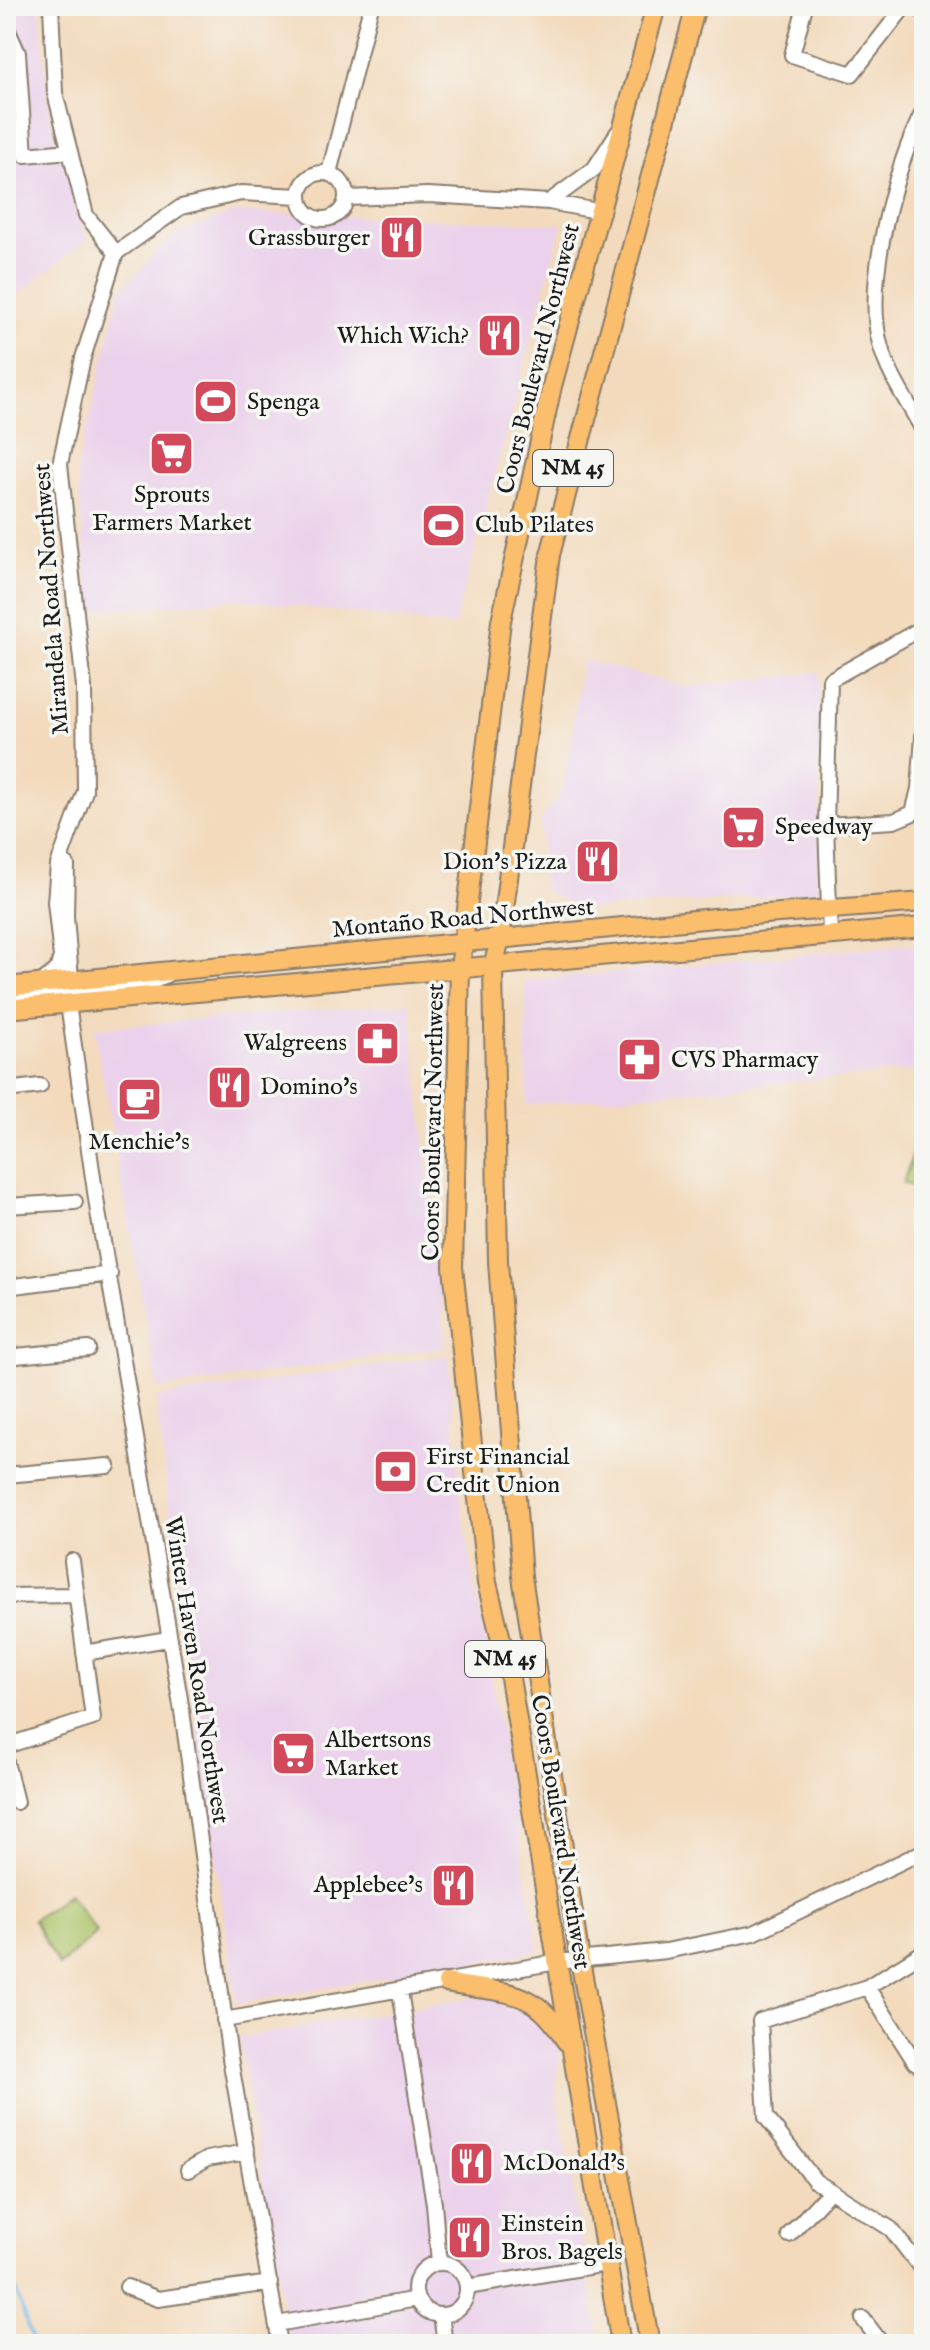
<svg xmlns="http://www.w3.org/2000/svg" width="930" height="2350" font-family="'IM FELL English',serif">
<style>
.built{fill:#ebd1eb}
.green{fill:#aec56a;stroke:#657043;stroke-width:2}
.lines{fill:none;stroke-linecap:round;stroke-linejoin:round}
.stream{stroke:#6fbce9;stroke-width:3}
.minor-casing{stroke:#887b6c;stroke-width:18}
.major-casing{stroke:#887b6c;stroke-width:22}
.minor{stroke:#fff;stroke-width:14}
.major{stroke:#fabe6d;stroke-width:18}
.labels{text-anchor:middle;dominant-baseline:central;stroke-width:7;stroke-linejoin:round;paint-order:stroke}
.shield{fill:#f6f6f2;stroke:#5d5d5c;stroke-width:2}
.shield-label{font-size:22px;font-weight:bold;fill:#1c1c1c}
.poi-label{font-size:24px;fill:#1c1c1c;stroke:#f6f6f2;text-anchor:start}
.street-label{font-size:24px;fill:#1c1c1c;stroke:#f6f6f2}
</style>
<rect width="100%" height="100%" fill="#f6f6f2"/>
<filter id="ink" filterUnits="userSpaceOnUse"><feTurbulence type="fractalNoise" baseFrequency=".0125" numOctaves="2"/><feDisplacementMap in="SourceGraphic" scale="16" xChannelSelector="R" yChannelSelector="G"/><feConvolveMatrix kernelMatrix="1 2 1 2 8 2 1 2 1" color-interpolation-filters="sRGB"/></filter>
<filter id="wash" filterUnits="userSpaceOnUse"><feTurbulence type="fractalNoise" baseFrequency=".006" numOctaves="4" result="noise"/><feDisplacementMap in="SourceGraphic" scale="32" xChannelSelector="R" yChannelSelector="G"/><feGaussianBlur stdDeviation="1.8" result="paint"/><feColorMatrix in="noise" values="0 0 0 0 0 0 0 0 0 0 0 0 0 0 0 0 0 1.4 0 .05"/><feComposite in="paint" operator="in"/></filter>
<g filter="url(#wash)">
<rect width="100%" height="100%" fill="#f3dabc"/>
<!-- built -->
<path class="built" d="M6,6H39L50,118L87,240L6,303Z
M234,212L562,224L454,626L240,599L90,611L77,470L120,291L172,236Z
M583,660L686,687L819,672V893L581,910L543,889L541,819L562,792Z
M924,943V1070L527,1105L525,981Z
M410,1003L446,1347L158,1389L94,1028Z
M448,1355L462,1511L539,1951L237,2003L191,1687L156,1398Z
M499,1993L516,1997L555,2030L560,2052L555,2084L600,2344H289L239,2038Z"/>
<!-- green -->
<path class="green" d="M922,1128L924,1129V1190L903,1183Z
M69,1894L97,1933L59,1966L33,1920Z"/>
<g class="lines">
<!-- stream -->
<path class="stream" d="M6,2258L33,2344"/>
</g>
</g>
<g filter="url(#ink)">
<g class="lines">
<defs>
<path id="minor" d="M51,6L55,93L86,215L116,253
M805,6L792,55L852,74L905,6
M913,6L924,12
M6,26L18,53L25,155L70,151
M924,110C895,165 864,283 880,344C888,375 909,404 924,432
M300 196a23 23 0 1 1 46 0a23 23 0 1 1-46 0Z
M329,173L371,6
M347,198L428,195L549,202L602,212
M549,202L594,169L618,132
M826,825L894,821L913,813L919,789L924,724
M830,935L826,825L830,680L924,627
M168,974L150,983L75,992L68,1004L98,1212L182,1711L230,2058L280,2344
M40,983L57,970L61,957L55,902L58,865L85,791L84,687L60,464L83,358L116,253L181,207L241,193L300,196
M6,1000L59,991L71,979L66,916L67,865
M6,1090L40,1086
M6,1206L75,1202
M6,1287L110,1274
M6,1357L88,1349
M6,1475L108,1466
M6,1596L76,1595
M84,1653L168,1639
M6,1746L93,1718L72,1561
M6,1762L16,1802
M924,1952L867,1987L760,2021L766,2117L815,2181L891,2229L924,2272
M867,1987L915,2062L924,2068
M400,1991L434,2204L439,2263
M224,2020L557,1962L666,1951L754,1933L924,1851
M188,2170L207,2159L247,2152
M789,2235L830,2191
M415 2289a26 26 0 1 1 52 0a26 26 0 1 1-52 0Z
M127,2287L158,2299L270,2283
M467,2287L606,2264
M441,2315L445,2344
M863,2319L882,2344
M277,2324L417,2299"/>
<path id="major" d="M6,987L714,918L924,902
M6,1009L924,927
M447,1983C504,1995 533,1984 566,2041
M621,2344L509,1672L487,1583L453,1267L460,969L501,621L552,386L656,6
M650,2344L580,1960L522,1576L498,1262L493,966L500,940L550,555L696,6"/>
</defs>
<!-- minor casing -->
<use href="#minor" class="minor-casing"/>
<!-- major casing -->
<use href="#major" class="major-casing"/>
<!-- minor -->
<use href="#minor" class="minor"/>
<!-- major -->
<use href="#major" class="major"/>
</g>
</g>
<!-- icons -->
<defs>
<symbol id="restaurant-square" viewBox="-11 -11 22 22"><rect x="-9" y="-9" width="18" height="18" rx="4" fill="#d1495b" stroke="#f6f6f2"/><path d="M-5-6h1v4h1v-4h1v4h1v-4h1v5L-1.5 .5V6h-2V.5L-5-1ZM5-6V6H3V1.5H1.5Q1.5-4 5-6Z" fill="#fff"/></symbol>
<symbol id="stadium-square" viewBox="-11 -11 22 22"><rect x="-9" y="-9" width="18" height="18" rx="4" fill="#d1495b" stroke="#f6f6f2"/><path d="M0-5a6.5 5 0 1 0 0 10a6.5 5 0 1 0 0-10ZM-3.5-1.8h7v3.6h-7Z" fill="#fff"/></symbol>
<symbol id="supermarket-square" viewBox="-11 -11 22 22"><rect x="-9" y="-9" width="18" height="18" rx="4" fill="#d1495b" stroke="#f6f6f2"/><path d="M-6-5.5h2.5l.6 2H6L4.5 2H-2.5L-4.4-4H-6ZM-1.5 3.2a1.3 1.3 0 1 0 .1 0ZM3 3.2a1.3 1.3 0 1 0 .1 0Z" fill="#fff"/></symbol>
<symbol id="pharmacy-square" viewBox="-11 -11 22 22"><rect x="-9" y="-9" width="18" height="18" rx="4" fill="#d1495b" stroke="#f6f6f2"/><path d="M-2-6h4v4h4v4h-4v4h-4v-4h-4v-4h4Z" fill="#fff"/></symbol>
<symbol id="cafe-square" viewBox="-11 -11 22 22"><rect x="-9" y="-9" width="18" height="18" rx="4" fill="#d1495b" stroke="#f6f6f2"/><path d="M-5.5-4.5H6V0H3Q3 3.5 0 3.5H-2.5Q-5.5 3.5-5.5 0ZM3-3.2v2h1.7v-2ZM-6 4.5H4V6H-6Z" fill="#fff"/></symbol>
<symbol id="bank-square" viewBox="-11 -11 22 22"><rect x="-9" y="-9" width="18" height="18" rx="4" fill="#d1495b" stroke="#f6f6f2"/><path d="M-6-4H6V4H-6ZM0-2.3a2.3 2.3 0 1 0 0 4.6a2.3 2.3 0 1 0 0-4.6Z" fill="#fff"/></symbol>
</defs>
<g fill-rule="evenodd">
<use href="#restaurant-square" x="376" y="212" width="51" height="51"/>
<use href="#restaurant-square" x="474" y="310" width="51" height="51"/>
<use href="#stadium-square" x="190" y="376" width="51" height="51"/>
<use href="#supermarket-square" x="146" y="428" width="51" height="51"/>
<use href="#stadium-square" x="418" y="500" width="51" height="51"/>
<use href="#supermarket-square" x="718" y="802" width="51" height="51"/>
<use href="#restaurant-square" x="572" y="836" width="51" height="51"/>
<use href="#pharmacy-square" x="352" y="1018" width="51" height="51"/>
<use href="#pharmacy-square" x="614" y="1034" width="51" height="51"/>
<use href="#restaurant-square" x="204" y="1062" width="51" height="51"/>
<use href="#cafe-square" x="114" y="1074" width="51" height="51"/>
<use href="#bank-square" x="370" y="1446" width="51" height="51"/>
<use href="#supermarket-square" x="268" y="1728" width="51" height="51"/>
<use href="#restaurant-square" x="428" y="1860" width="51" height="51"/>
<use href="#restaurant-square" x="446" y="2138" width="51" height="51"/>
<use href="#restaurant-square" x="444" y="2212" width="51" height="51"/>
</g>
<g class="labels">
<!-- shield labels -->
<g class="shield">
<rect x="533" y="450" width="80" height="36" rx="6"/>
<rect x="465" y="1641" width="80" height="36" rx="6"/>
</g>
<g class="shield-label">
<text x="573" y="468">NM 45</text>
<text x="505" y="1659">NM 45</text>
</g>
<!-- poi labels -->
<g class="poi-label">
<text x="370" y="238" text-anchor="end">Grassburger</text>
<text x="469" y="336" text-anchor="end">Which Wich?</text>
<text x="247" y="402">Spenga</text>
<text x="172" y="495" text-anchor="middle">Sprouts<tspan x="172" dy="28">Farmers Market</tspan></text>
<text x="475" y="525">Club Pilates</text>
<text x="775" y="827">Speedway</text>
<text x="567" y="862" text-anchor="end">Dion's Pizza</text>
<text x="347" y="1043" text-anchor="end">Walgreens</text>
<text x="671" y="1060">CVS Pharmacy</text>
<text x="260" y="1087">Domino's</text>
<text x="139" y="1142" text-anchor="middle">Menchie's</text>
<text x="426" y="1457">First Financial<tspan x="426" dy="28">Credit Union</tspan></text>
<text x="325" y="1740">Albertsons<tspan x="325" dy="28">Market</tspan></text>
<text x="423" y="1885" text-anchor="end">Applebee's</text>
<text x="503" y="2163">McDonald's</text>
<text x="501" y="2224">Einstein<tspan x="501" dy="28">Bros. Bagels</tspan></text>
</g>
<!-- street labels -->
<g class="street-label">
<text transform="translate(539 359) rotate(-76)">Coors Boulevard Northwest</text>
<text transform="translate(52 599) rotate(-94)">Mirandela Road Northwest</text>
<text transform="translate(463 919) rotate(-5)">Montaño Road Northwest</text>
<text transform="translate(434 1122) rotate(-89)">Coors Boulevard Northwest</text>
<text transform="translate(196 1670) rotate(81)">Winter Haven Road Northwest</text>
<text transform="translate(560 1832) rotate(81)">Coors Boulevard Northwest</text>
</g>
</g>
<!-- margin -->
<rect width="930" height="2350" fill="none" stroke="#f6f6f2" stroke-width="32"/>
</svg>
